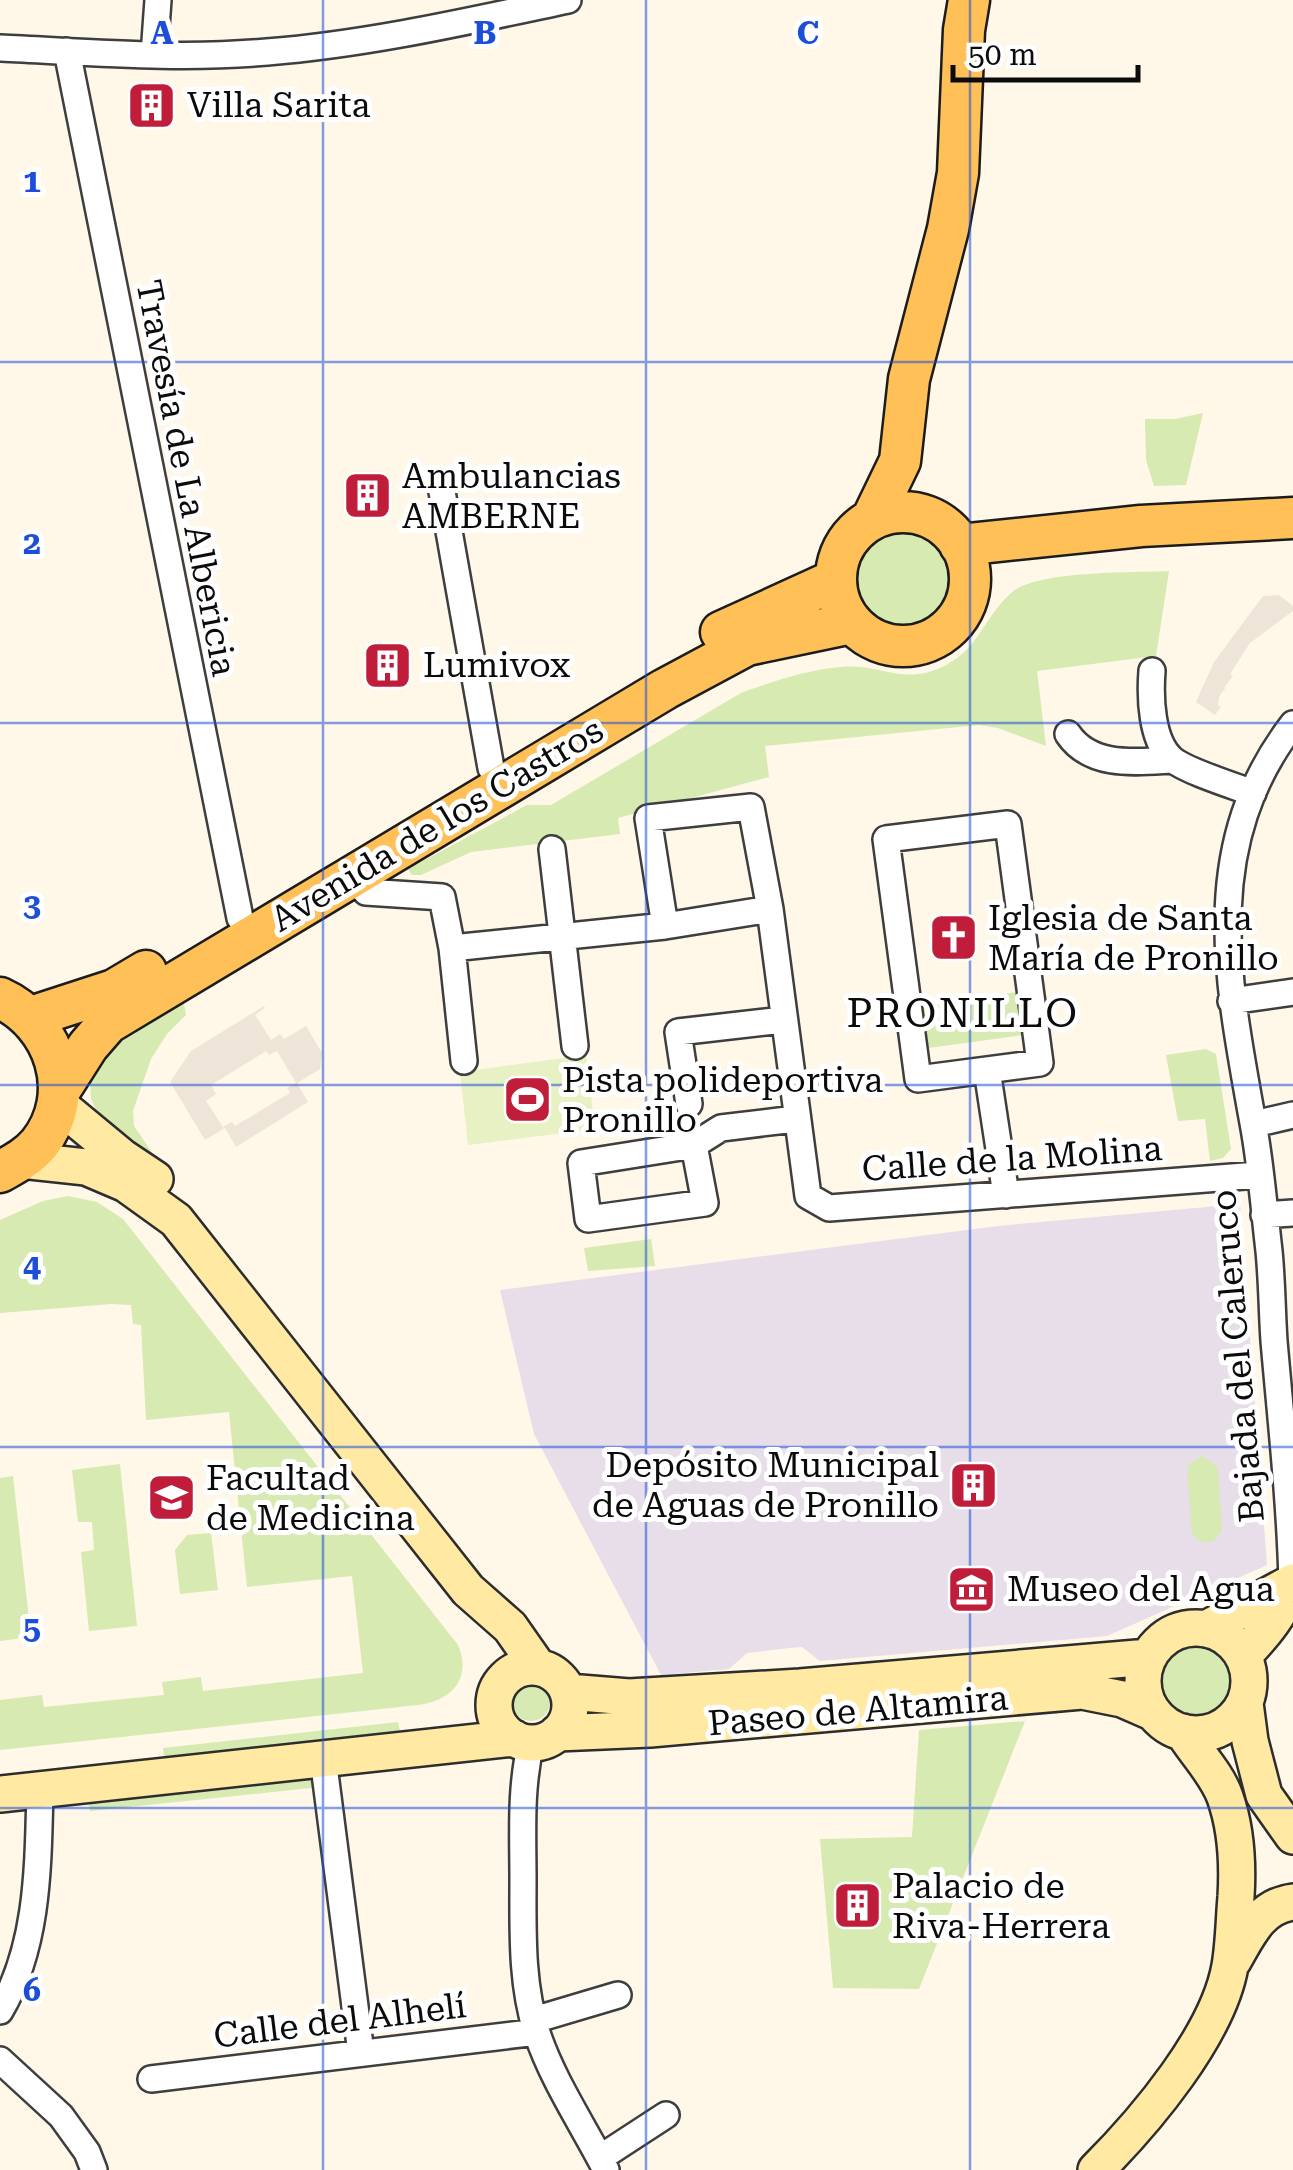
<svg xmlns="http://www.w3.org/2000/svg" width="1293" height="2170" font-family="'Roboto Serif',serif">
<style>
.industrial{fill:#e7deea}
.green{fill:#d6eab1}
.pitch{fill:#e7f1c3}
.plaza{fill:#eee5d8;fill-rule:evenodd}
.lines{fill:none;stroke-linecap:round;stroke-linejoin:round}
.street-casing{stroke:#3e3e3e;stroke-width:30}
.secondary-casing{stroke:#2d2d2d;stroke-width:40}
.primary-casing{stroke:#1c1c1c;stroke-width:45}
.street{stroke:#fff;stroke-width:25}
.secondary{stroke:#ffe9a3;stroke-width:35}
.primary{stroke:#ffc058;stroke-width:40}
.grid{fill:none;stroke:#1d4ed8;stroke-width:2.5;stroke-opacity:0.55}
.labels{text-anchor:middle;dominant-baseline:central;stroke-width:10;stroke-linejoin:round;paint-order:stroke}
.poi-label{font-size:35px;fill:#0b0b0b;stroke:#fff;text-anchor:start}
.street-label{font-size:35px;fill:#0b0b0b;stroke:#fff}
.quarter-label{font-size:40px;letter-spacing:2.5px;fill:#0b0b0b;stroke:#fff}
.grid-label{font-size:32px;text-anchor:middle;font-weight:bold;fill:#1d4ed8;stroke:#fff;stroke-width:10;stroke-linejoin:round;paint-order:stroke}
</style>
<rect width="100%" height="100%" fill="#fff7e8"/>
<!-- industrial -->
<path class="industrial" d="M1240,1204L1267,1565L1107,1636L820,1661L802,1647L789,1648L747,1653L729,1669L661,1675L534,1434L500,1290L998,1226Z"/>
<!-- green -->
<path class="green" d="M1203,413L1186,485L1154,486L1146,460L1145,419H1175Z
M858 580a47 47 0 1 1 94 0a47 47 0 1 1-94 0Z
M1169,571L1156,656L1037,671L1046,746L998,728L979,725L765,746L769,777L618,818L620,834L471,852L421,875H412L408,869L527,805H551L741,693C772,681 828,663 861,667C885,670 904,679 929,672C977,658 981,620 1011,593C1036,570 1133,573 1169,571Z
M1017,992L1023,1035L921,1049L915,1005Z
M178,999L184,1004L186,1015L167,1034L151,1059L133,1111L134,1126L160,1164L101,1121L91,1099L90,1080L99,1053Z
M1206,1049L1216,1054L1231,1149L1223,1158L1210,1161L1205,1119L1178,1121L1166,1055Z
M68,1196L97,1202L123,1219L458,1645C472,1678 452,1701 418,1705L0,1750V1700L42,1695L44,1707L164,1695L162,1682L201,1677L203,1691L363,1673L352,1576L247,1587L229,1412L146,1420L141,1325L133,1324L131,1305L111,1304L0,1313V1220L43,1201Z
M651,1239L655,1266L588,1271L584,1248Z
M1202,1456L1218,1467L1222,1530C1215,1545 1203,1547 1192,1534L1187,1473L1189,1464Z
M120,1464L137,1626L89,1631L81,1552L94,1550L92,1522H78L72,1470Z
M13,1476L31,1637L0,1641V1478Z
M211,1533L218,1590L180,1594L175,1550L187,1535Z
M1159 1681a37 37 0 1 1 74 0a37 37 0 1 1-74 0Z
M512 1702a19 19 0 1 1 38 0a19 19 0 1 1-38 0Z
M1025,1721L919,1989L833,1988L820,1839L912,1837L919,1730Z
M398,1722L400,1731L164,1757L163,1748Z
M317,1778L320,1787L90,1811L89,1803Z"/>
<!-- pitch -->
<path class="pitch" d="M586,1055L595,1129L468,1145L460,1072Z"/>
<!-- plaza -->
<path class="plaza" d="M1279,595L1293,606V611L1250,643L1230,674L1233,676L1224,688L1227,691L1224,690L1219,697L1218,705L1221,707L1215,715L1196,702L1214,662L1263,596Z
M264,1006L265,1008L255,1015L271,1040L280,1034L284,1039L306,1026L322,1053L320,1069L297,1083L308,1102L236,1147L225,1128L205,1140L170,1082L191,1051ZM266,1051L269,1055L277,1051L296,1083L287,1088L290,1093L235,1126L232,1122L223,1127L206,1101L216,1094L211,1085Z"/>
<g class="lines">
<defs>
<path id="street" d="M0,48C89,52 178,60 267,52C368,44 469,21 568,0
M67,51L240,918
M154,55L158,0
M441,486L491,768
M1152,671C1150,697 1151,742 1173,760C1187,771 1234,786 1253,793
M1068,734C1091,768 1136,762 1172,760
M1008,824L1040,1063L918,1079L886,839Z
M552,849L575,1046
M354,875L366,892L442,897L452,948L665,926L770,909
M665,926L648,818L751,807L770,909L808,1196L829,1208L1258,1175
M452,948L464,1061
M1231,1001L1293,992
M987,1070L1006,1195
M689,1104L678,1032L783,1020
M1254,1124L1293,1115
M694,1145L705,1203L588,1219L581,1163L694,1145L721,1128L795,1119
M1264,1215L1293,1213
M1292,1583C1290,1502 1281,1421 1274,1341C1272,1311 1272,1281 1269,1251C1264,1209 1261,1165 1253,1123C1228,983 1198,847 1293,724
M531,1743C520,1789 523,1833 523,1880C523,1931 521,1984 537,2033C553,2081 583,2125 606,2170
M323,1758L361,2053
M0,2011C39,1945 38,1864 40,1789
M534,2020L618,1995
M0,2060L61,2116L87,2152L94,2170
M151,2079L537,2032
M600,2158L666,2115"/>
<path id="secondary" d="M58,1104L122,1157L155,1179
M21,1160L86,1167L126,1184L176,1220L468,1590L510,1627L538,1667
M1143 1681a53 53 0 1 1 106 0a53 53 0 1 1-106 0Z
M1206,1629L1293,1582
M1243,1656C1265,1633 1282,1613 1292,1583
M494 1705a38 38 0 1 1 76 0a38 38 0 1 1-76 0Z
M568,1692L629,1697L800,1687L1149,1657
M1245,1703L1250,1741L1264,1795L1293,1836
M557,1733L650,1729L1082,1691L1122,1699L1154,1713
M0,1794L514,1738
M1233,1961C1248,1935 1260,1906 1293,1902
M1096,2170C1145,2121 1218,2035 1230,1966C1234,1943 1234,1919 1236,1897C1238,1864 1236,1828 1225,1797C1217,1774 1196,1753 1183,1732"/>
<path id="primary" d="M836 579a67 67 0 1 1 134 0a67 67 0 1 1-134 0Z
M872,519L900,461L909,379L948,229L958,173L964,30L969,0
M960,545L1141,526L1293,518
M721,632L835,580
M0,998C55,1023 79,1094 39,1144C28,1157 14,1164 0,1172
M31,1017L114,990L146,971
M60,1090L88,1046L108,1023L665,689L747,645L852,623"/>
</defs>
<!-- street casing -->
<use href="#street" class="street-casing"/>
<!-- secondary casing -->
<use href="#secondary" class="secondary-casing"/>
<!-- primary casing -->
<use href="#primary" class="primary-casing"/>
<!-- street -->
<use href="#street" class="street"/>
<!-- secondary -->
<use href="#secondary" class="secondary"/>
<!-- primary -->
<use href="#primary" class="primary"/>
</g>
<!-- grid -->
<path class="grid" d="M323,0V2170M646,0V2170M970,0V2170M0,362H1293M0,723H1293M0,1085H1293M0,1447H1293M0,1808H1293"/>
<!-- icons -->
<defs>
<symbol id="building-square" viewBox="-11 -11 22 22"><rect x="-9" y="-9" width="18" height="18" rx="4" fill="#c01d3b" stroke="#fff"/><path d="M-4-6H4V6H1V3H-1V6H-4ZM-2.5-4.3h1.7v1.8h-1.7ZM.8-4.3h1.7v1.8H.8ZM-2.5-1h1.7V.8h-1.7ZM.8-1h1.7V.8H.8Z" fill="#fff"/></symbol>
<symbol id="church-square" viewBox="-11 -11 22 22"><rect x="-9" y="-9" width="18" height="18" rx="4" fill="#c01d3b" stroke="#fff"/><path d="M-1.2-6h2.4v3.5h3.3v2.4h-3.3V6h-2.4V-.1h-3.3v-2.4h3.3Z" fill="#fff"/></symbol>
<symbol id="stadium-square" viewBox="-11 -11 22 22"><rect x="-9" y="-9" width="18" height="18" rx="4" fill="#c01d3b" stroke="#fff"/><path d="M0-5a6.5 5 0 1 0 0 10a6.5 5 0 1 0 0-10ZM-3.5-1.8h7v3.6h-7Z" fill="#fff"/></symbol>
<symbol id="university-square" viewBox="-11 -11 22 22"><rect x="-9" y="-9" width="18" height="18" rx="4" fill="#c01d3b" stroke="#fff"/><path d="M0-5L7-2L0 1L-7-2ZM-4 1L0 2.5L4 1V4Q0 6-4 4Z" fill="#fff"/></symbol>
<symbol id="museum-square" viewBox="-11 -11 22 22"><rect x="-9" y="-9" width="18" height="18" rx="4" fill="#c01d3b" stroke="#fff"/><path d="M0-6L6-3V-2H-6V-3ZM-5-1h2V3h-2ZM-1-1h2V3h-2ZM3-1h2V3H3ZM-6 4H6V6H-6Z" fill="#fff"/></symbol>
</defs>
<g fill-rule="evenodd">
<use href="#building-square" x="124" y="78" width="55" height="55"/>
<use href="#building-square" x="340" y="468" width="55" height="55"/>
<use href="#building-square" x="360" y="638" width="55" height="55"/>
<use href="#church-square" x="926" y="910" width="55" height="55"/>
<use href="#stadium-square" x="500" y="1072" width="55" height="55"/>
<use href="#building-square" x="946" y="1458" width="55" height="55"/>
<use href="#university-square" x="144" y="1470" width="55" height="55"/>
<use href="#museum-square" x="944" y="1562" width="55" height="55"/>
<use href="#building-square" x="830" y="1878" width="55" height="55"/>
</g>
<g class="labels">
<!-- poi labels -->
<g class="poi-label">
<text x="187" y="105">Villa Sarita</text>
<text x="402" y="476">Ambulancias<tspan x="402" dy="40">AMBERNE</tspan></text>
<text x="423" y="665">Lumivox</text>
<text x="988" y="918">Iglesia de Santa<tspan x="988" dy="40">María de Pronillo</tspan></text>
<text x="562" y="1080">Pista polideportiva<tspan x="562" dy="40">Pronillo</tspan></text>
<text x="939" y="1465" text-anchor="end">Depósito Municipal<tspan x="939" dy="40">de Aguas de Pronillo</tspan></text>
<text x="206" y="1478">Facultad<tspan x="206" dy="40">de Medicina</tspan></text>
<text x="1007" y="1589">Museo del Agua</text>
<text x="892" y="1886">Palacio de<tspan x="892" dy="40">Riva-Herrera</tspan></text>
</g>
<!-- street labels -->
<g class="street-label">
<text transform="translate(186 478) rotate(79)">Travesía de La Albericia</text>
<text transform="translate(437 825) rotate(-31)">Avenida de los Castros</text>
<text transform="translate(1012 1159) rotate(-4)">Calle de la Molina</text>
<text transform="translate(1238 1356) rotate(-95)">Bajada del Caleruco</text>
<text transform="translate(858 1711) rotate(-5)">Paseo de Altamira</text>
<text transform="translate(340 2021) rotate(-7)">Calle del Alhelí</text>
</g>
<!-- quarter labels -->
<g class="quarter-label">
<text x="963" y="1013">PRONILLO</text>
</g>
</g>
<g class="grid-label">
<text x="162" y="44">A</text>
<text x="485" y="44">B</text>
<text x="808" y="44">C</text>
<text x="32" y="192">1</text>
<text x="32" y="554">2</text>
<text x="32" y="916">3</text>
<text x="32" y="1277">4</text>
<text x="32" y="1639">5</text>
<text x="32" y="2001">6</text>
</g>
<!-- scale -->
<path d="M953 65v15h185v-15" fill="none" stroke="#0b0b0b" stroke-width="5"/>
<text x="968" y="65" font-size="30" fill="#0b0b0b" stroke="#ffffff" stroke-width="8" paint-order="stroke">50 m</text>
</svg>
